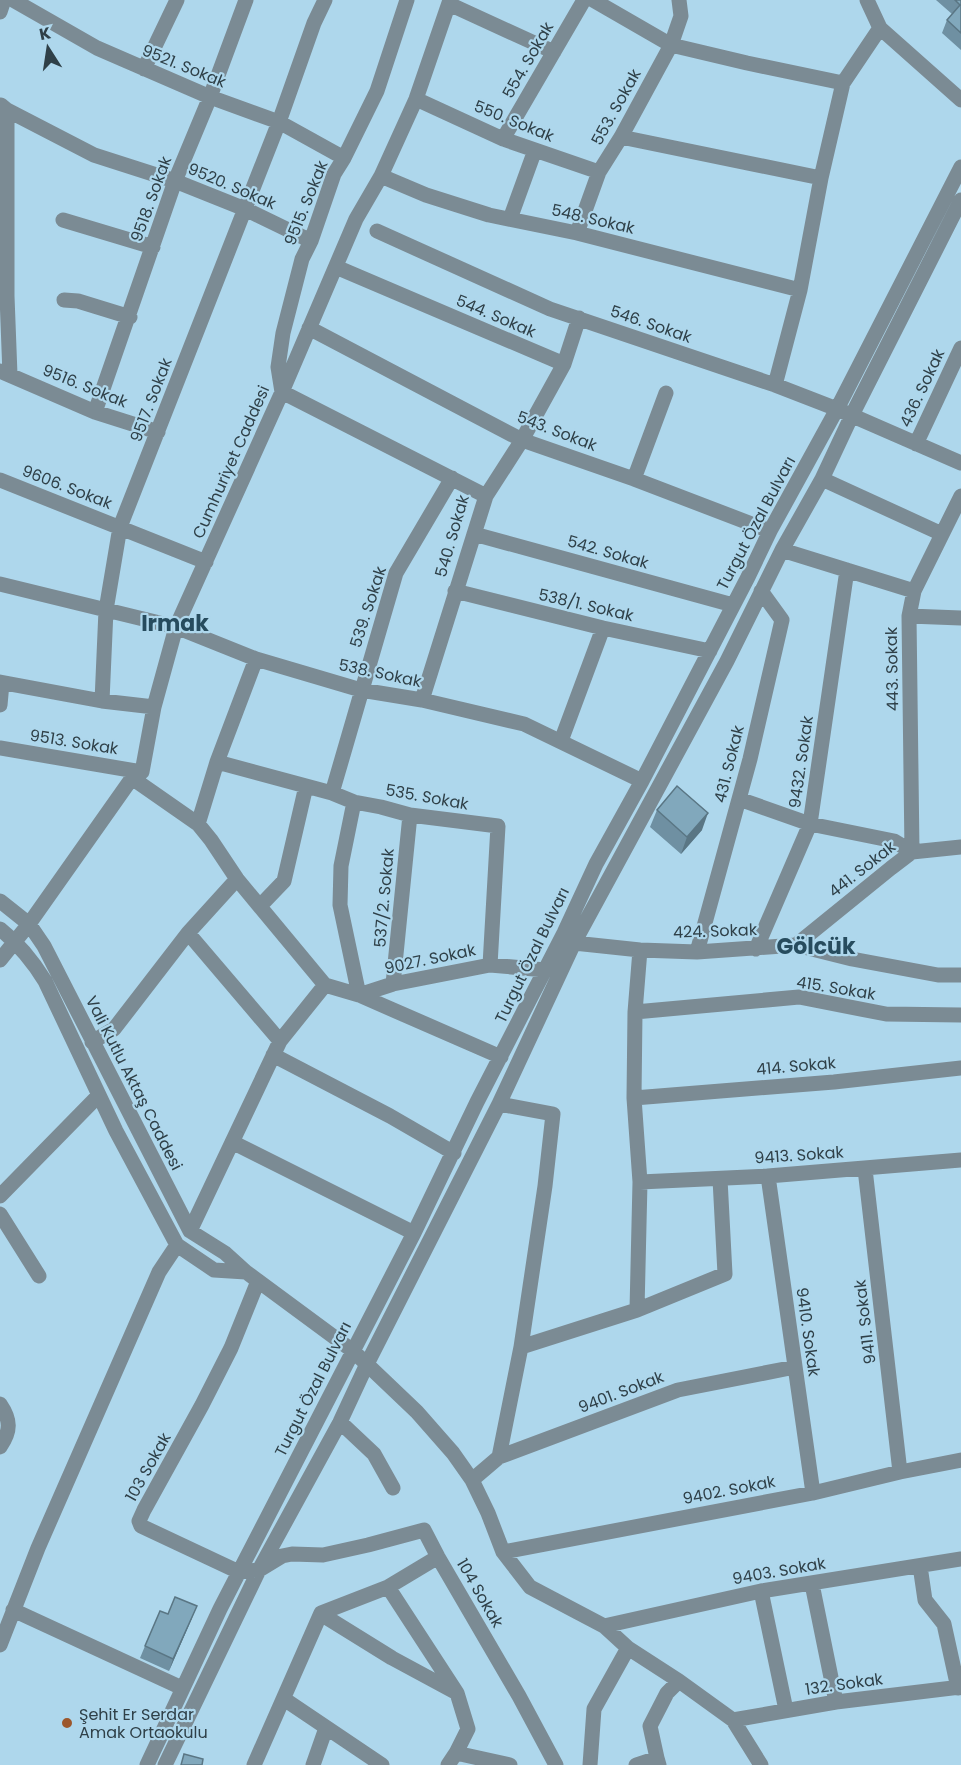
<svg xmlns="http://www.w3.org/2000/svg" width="961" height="1765" font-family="Poppins,sans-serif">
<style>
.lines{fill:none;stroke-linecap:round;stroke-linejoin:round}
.minor{stroke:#7b8b94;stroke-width:15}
.wall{fill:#6f90a2}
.shaded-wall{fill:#5a7684}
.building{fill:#81a8bc;stroke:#5a7684;stroke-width:1.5}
.poi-dot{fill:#9c572c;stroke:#aed7ec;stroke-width:2}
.labels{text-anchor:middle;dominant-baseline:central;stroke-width:4.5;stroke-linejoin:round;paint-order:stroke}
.street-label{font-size:16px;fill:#2f4048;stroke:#aed7ec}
.poi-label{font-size:16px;fill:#2f4048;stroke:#aed7ec;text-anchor:start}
.district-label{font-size:22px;font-weight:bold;fill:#274c5e;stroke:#aed7ec}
</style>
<rect width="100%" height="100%" fill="#aed7ec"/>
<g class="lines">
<!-- minor -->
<path class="minor" d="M13,0L97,48L210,97L279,122L344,158
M407,0L377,91L344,158L334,174L311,241L302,259L283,333L278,367L282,392L486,496
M593,0L671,45L747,63L843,83L880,28
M867,0L880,28L961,100
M449,4L554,52
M0,12L4,0
M144,69L177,0
M416,99L503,139L599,172
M1,105L7,110V296L10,375
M7,110L94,155L175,181L245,209L311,241
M621,137L821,178
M503,139L584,0
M381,176L426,195L489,215L577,233L800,290
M510,219L535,150
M63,220L153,247
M377,231L550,309L775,385L837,409L961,463
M577,233L599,172L621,137L671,45L681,16L679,0
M336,267L564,364L522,440L486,496L422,700
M64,300L78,301L130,317
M309,328L522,440L634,479L770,531
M564,364L579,318
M0,371L95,412L158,432
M775,385L800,290L821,178L843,83
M95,412L175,181L210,97L246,0
M916,444L961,348
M634,479L666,393
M822,479L942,534
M0,480L206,562
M474,534L733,605
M782,550L914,591
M0,584L176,627L256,659L361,690L422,700L524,724L642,781
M455,591L603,628L710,651
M909,616L961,618
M0,682L102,701L154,707
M102,701L106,610L120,527L279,122L314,23L325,0
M0,705L2,683
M561,741L603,628
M0,748L142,772
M217,762L332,793L354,802L381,807L410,815L498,826L490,965
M132,778L198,824L211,840L237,879L325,985
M332,793L396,573L452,478
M739,799L810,824L894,841L912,852
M354,802L341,866L340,905L359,995L393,984L490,965L545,970
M198,824L217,762L256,659
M912,852L909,616L914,591L961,496
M0,901L29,924L44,946L190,1231L225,1253L246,1272L353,1351L417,1412L453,1453L472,1480L488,1513L503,1552L530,1587L604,1626L628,1648L679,1681L733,1720L761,1765
M260,906L284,881L306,786
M0,929C19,944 32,960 45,981L116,1131L177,1245L214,1270L246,1272
M188,933L280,1041
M574,943L640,950L697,952L796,945L852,959L938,975H961
M796,945L891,868L912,852L961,847
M756,949L810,824L847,570
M697,952L750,759L782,620L761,591
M0,960L29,924L132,778L142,772L154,707L176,627L282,392L356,219L381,176L416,99L450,0
M393,984L410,815
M635,1012L799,997L886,1014L961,1015
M92,1042L114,1029L188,933L237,879
M273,1055L390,1116L454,1153
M634,1098L834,1082L961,1068
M499,1104L553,1114L545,1186L521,1347L499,1457
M232,1142L414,1233
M865,1169L900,1472
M768,1176L813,1493
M640,1182L768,1176L961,1160
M0,1196L99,1095
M0,1214L39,1276
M190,1231L280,1041L325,985L359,995L501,1057
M258,1281L231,1348L202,1405L144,1510L139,1521L141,1526L239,1572L259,1570L282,1556L292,1554L323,1555L368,1545L424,1530L438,1557L519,1696L556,1765
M637,1310L725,1274L720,1179
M521,1347L637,1310L640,1182L634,1098L635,1012L640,950
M0,1404C11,1420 11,1431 0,1447
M340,1422L374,1454L393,1488
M472,1480L499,1457L678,1390L795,1367
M503,1552L813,1493L900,1472L961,1460
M920,1566L925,1600L944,1624L958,1688
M812,1584L836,1702
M388,1587L457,1693L468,1729L456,1753
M761,1591L786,1710
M13,1610L182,1688
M321,1614L392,1658L455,1692
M604,1626L761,1591L961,1559
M0,1645L38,1548L159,1272L177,1245
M284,1699L382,1765
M733,1720L836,1702L961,1687
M657,1758L650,1726L667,1693L679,1681
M147,1765L220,1609L414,1233L477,1102L564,933L596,864L642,781L748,577L770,531L837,409L961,167
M165,1765L259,1570L340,1422L367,1364L499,1104L574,943L727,661L782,550L822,479L852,415L961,200
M254,1765L321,1613L388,1587L438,1557
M313,1765L326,1728
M448,1765L456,1753L510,1765
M590,1765L594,1709L628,1648
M636,1765L657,1758L659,1765"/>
</g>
<!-- wall -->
<path class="wall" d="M936,0H961V50L942,33L947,20L952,14Z
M657,810L702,830L681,854L650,827Z
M168,1614L192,1618L169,1671L140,1658L145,1646Z"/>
<!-- shaded-wall -->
<path class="shaded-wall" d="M708,813L702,830L681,854L687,837Z
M197,1606L192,1618L169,1671L173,1659Z"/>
<!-- building -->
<path class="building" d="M955,0H961V33L947,20L960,5Z
M677,786L708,813L687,837L657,810Z
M175,1597L197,1606L173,1659L145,1646L160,1611L168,1614Z
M184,1754L203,1759L202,1765H181Z"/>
<!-- markers -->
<circle class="poi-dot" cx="67" cy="1723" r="6"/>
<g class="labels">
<!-- street labels -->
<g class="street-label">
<text transform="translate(528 60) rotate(-60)">554. Sokak</text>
<text transform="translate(184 66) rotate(22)">9521. Sokak</text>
<text transform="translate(616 107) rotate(-61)">553. Sokak</text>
<text transform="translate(514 121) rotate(22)">550. Sokak</text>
<text transform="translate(232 186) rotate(23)">9520. Sokak</text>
<text transform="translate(151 199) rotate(-70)">9518. Sokak</text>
<text transform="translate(306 203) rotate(-68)">9515. Sokak</text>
<text transform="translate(593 219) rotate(13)">548. Sokak</text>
<text transform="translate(496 316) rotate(23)">544. Sokak</text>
<text transform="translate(651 324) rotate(19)">546. Sokak</text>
<text transform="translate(85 386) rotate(22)">9516. Sokak</text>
<text transform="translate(922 388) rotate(-65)">436. Sokak</text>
<text transform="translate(151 400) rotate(-69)">9517. Sokak</text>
<text transform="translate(557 431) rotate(21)">543. Sokak</text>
<text transform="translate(231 462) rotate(-66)">Cumhuriyet Caddesi</text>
<text transform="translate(67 487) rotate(21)">9606. Sokak</text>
<text transform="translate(756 523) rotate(-62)">Turgut Özal Bulvarı</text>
<text transform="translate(452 536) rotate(-74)">540. Sokak</text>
<text transform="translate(608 552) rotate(16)">542. Sokak</text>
<text transform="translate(586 605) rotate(13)">538/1. Sokak</text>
<text transform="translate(368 607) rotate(-72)">539. Sokak</text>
<text transform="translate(892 669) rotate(-91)">443. Sokak</text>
<text transform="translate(380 673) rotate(12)">538. Sokak</text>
<text transform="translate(74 742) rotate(9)">9513. Sokak</text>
<text transform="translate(801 762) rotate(-82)">9432. Sokak</text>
<text transform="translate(729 764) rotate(-76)">431. Sokak</text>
<text transform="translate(427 797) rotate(10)">535. Sokak</text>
<text transform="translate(862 869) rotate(-38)">441. Sokak</text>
<text transform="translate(384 898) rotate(-85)">537/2. Sokak</text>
<text transform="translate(715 931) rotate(-2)">424. Sokak</text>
<text transform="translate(532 955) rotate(-64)">Turgut Özal Bulvarı</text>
<text transform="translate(430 959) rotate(-12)">9027. Sokak</text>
<text transform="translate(836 988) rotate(9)">415. Sokak</text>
<text transform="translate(796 1066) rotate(-5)">414. Sokak</text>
<text transform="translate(134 1083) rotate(63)">Vali Kutlu Aktaş Caddesi</text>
<text transform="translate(799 1155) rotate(-4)">9413. Sokak</text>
<text transform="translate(865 1322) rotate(-97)">9411. Sokak</text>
<text transform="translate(808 1332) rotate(82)">9410. Sokak</text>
<text transform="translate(313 1389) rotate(-63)">Turgut Özal Bulvarı</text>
<text transform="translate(621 1392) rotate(-21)">9401. Sokak</text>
<text transform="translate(148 1467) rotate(-61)">103 Sokak</text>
<text transform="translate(729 1490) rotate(-11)">9402. Sokak</text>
<text transform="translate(779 1571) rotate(-10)">9403. Sokak</text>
<text transform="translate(480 1593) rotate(60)">104 Sokak</text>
<text transform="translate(844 1684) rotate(-8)">132. Sokak</text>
</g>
<!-- poi labels -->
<g class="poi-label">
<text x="79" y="1714">Şehit Er Serdar<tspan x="79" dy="18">Amak Ortaokulu</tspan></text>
</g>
<!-- district labels -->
<g class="district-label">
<text x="175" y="623">Irmak</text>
<text x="816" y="946">Gölcük</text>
</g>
</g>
<!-- north arrow -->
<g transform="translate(48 48) rotate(348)" stroke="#aed7ec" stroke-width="4.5" paint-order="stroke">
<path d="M0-4.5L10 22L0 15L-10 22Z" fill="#2f4048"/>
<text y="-9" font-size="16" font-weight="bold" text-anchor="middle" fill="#2f4048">K</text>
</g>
</svg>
